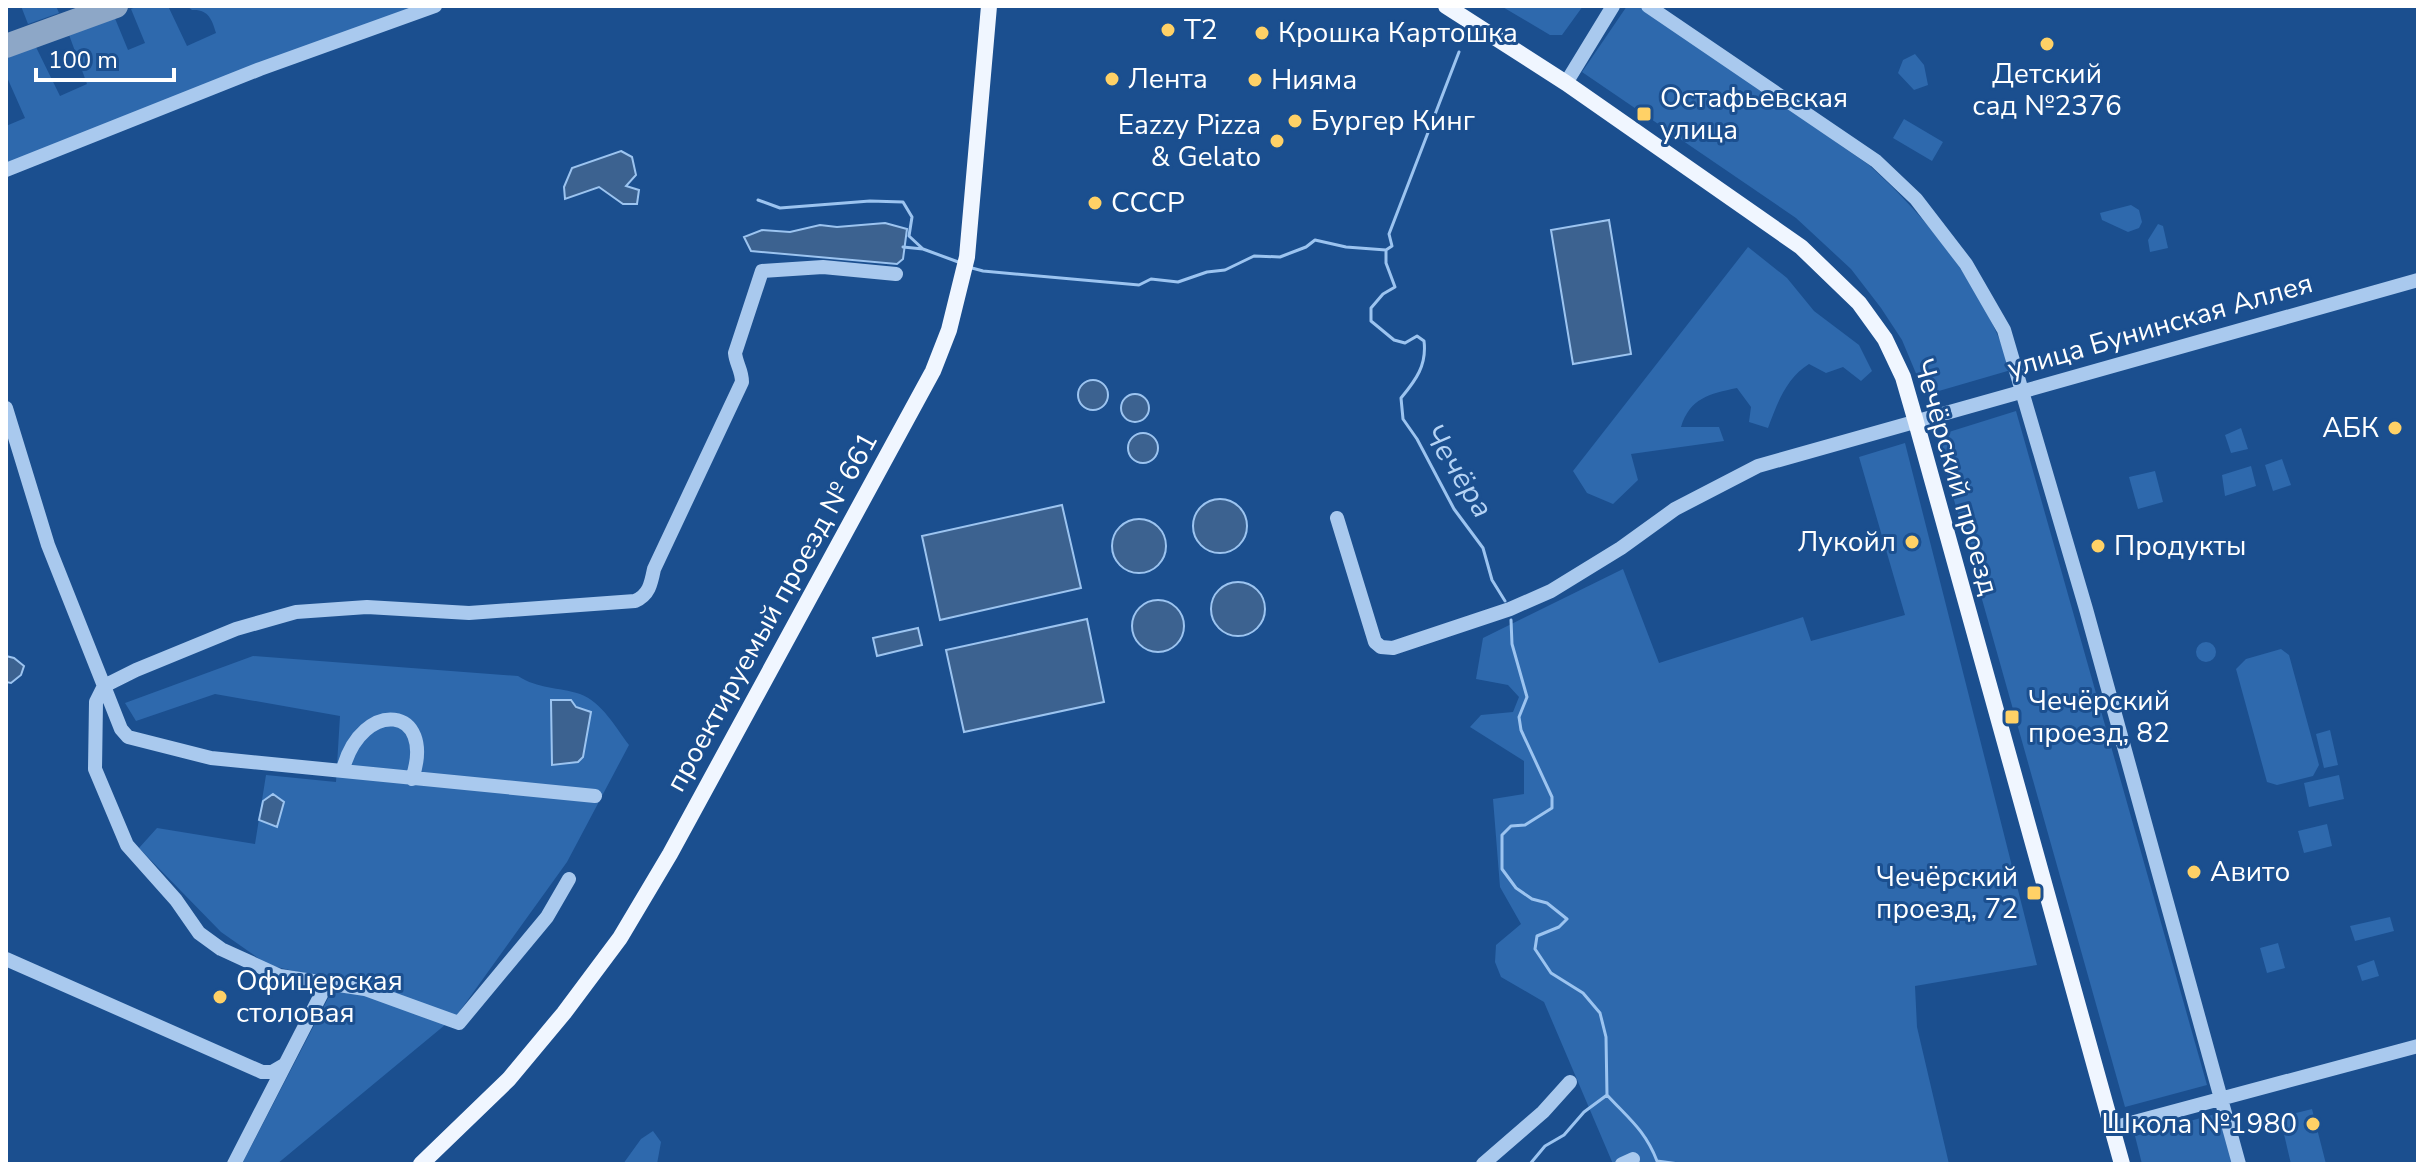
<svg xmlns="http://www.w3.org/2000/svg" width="2424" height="1170" font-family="'Nunito Sans',sans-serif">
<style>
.green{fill:#2e69ad}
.water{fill:#3c6290;stroke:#9cc4f0;stroke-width:2}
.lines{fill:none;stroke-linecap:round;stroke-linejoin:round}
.stream{stroke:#9cc4f0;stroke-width:3}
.taxiway{stroke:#8da7c7;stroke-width:24}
.minor{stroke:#a9c9ee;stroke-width:14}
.major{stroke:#f0f6ff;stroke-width:16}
.poi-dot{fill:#ffd166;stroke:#1b4f8f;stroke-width:3}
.labels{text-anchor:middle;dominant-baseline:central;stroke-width:6;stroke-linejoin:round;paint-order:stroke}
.poi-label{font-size:28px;fill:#fff;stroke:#1b4f8f;text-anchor:start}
.street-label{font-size:28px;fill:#fff;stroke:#1b4f8f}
.water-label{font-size:30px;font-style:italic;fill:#b5d3f5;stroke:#1b4f8f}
</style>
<rect width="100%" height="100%" fill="#1b4f8f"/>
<!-- green -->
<path class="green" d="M21,6H56L59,13L28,24Z
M138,6H168L187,46L216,33C212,19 208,9 192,10L187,6H418L6,164V126L25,118L6,75V53L34,43L60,96L87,84L68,32L114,16L128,50L145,43L131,9Z
M1501,6H1583L1562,35H1550Z
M1627,6H1640L1869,165C1931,221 1985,290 2011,370L1925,395L1902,340L1881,308L1851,269L1796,218L1582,72Z
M1915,54L1924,65L1928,85L1914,90L1898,73L1903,60Z
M1904,119L1943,142L1932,161L1893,138Z
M2131,205L2139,210L2142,222L2139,228L2128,232L2102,220L2100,213Z
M2158,224L2163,226L2168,248L2150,252L2148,240Z
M1748,247L1787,278L1814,311L1859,345L1872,371L1861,381L1843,367L1826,373L1809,364C1786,378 1777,404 1768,428L1749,422L1751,407L1737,388C1709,394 1690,398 1681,427H1719L1724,441L1631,454L1638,480L1613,504L1587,493L1573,471Z
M2016,411L2207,1085L2125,1107L1936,436Z
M2241,428L2248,449L2231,453L2225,435Z
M1905,443L2037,965L1915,986L1917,1027L1949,1164H1613L1544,1002L1501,977L1495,962L1496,945L1521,924L1500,887L1493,799L1524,794V761L1470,727L1481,715L1513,712L1519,697L1508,685L1476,679L1483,638L1623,569L1659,663L1803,617L1811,641L1905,615L1859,457Z
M2282,459L2291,485L2273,491L2265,465Z
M2251,466L2256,486L2225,496L2222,475Z
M2155,471L2163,502L2138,509L2129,477Z
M2196 652a10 10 0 1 1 20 0a10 10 0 1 1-20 0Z
M2281,649L2289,655L2319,765L2313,776L2277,785L2267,782L2236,669L2246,659Z
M253,656L518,676C538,689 558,687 580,694C602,702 616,728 629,745L567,862L457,1015L277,1164H242L337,981L268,965L221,932L139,848L157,828L255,844L266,775L336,782L340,716L215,694L136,721L125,703Z
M2330,730L2338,765L2324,768L2316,734Z
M2339,775L2344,799L2309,807L2304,783Z
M2327,824L2332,846L2304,853L2298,831Z
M2390,917L2394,931L2355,941L2350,926Z
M2278,943L2285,968L2267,973L2260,948Z
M2374,960L2379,976L2362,981L2357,966Z
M2312,1109L2326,1164H2291L2280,1117Z
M2219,1113L2233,1164H2142L2135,1136Z
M653,1131L661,1142L657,1164H623L641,1139Z"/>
<!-- water -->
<path class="water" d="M621,151L632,157L636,175L626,186L639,190L637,204H623L599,187L565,199L564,187L572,168Z
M1609,220L1631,354L1573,364L1551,230Z
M885,223L907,229L903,259L897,264L751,251L744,237L762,230L790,232L820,225L837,227Z
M1078 395a15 15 0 1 1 30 0a15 15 0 1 1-30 0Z
M1121 408a14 14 0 1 1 28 0a14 14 0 1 1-28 0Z
M1128 448a15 15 0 1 1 30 0a15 15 0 1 1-30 0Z
M1193 526a27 27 0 1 1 54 0a27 27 0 1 1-54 0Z
M1062,505L1081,588L940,620L922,536Z
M1112 546a27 27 0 1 1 54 0a27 27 0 1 1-54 0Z
M1211 609a27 27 0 1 1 54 0a27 27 0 1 1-54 0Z
M1132 626a26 26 0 1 1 52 0a26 26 0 1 1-52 0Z
M1087,619L1104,702L964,732L946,650Z
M918,628L922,645L877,656L873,638Z
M6,656L14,658L24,666L21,675L11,683L6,682Z
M551,700H571L576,707L591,712L583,757L578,762L552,765Z
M273,794L284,802L277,827L259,820L263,801Z"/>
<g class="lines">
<!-- stream -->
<path class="stream" d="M1459,52L1389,234L1392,246L1386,250V263L1395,287L1383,294L1371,308V321L1394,340L1405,343L1417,336L1424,341C1427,365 1416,380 1401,398L1403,419L1417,439L1454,509L1483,548L1492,580L1505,601
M758,200L780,208L870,201L903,202L912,217L909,236L923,249
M903,247L923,249L961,263
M972,268L983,271L1139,285L1151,279L1178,282L1207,272L1225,270L1254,256L1280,257L1306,247L1315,240L1346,247L1386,250
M1511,620L1512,644L1527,697L1519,717L1521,730L1552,797V808L1525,825L1511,826L1502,835V869L1516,888L1532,899L1547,903L1567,919L1559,927L1537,936L1535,949L1551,973L1583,993L1600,1013L1606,1037L1607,1095C1628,1118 1645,1130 1657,1161L1679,1164
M1530,1164L1545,1146L1564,1135L1584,1112L1607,1095"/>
<!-- taxiway -->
<path class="taxiway" d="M6,46L116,6"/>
<!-- minor -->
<path class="minor" d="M1648,6L1876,161L1916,199L1966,264L2004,330L2086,609L2239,1164
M1566,83L1613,6
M6,170L260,69L435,6
M6,408L48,545L104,686L96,702L95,769L127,845L176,900L199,933L221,949L280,976L365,989L459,1023L547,917L569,879
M1337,518L1375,642L1381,647L1393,648L1510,609L1551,591L1621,548L1675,509L1758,466L2418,280
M343,769C362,698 437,705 412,779
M595,796L211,758L128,737L121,729L104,686L136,670L236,629L296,612L367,607L469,613L635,601C649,595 651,584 654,569L742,382C742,370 736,364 735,353L762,271L823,267L896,274
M6,959L262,1072H272L284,1065
M2112,1128L2418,1046
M234,1164L327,983
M1483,1164L1543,1112L1570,1082
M1622,1164L1633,1159"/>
<!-- major -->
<path class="major" d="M1446,6L1566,83L1801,247L1859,303L1885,339L1903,377L1916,422L2122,1164
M421,1164L509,1079L564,1013L620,938L670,854L933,371L949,330L967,257L989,6"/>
</g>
<!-- markers -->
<g class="poi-dot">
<circle cx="1168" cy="30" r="8"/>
<circle cx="1262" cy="33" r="8"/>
<circle cx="2047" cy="44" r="8"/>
<circle cx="1112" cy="79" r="8"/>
<circle cx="1255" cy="80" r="8"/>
<rect x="1636" y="106" width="16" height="16" rx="4"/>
<circle cx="1295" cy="121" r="8"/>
<circle cx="1277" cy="141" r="8"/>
<circle cx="1095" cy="203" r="8"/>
<circle cx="2395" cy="428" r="8"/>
<circle cx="1912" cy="542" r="8"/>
<circle cx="2098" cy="546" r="8"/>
<rect x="2004" y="709" width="16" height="16" rx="4"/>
<circle cx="2194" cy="872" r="8"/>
<rect x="2026" y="885" width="16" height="16" rx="4"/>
<circle cx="220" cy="997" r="8"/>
<circle cx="2313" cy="1124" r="8"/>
</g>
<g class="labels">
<!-- poi labels -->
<g class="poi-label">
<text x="1184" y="30">T2</text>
<text x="1278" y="33">Крошка Картошка</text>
<text x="2047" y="74" text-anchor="middle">Детский<tspan x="2047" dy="32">сад №2376</tspan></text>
<text x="1128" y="79">Лента</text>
<text x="1271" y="80">Нияма</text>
<text x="1660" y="98">Остафьевская<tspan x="1660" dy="32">улица</tspan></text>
<text x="1311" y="121">Бургер Кинг</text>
<text x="1261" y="125" text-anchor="end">Eazzy Pizza<tspan x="1261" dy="32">&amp; Gelato</tspan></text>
<text x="1111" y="203">СССР</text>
<text x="2379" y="428" text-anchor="end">АБК</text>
<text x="1896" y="542" text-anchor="end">Лукойл</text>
<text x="2114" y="546">Продукты</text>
<text x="2028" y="701">Чечёрский<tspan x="2028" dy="32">проезд, 82</tspan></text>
<text x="2210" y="872">Авито</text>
<text x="2018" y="877" text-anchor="end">Чечёрский<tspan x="2018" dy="32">проезд, 72</tspan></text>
<text x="236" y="981">Офицерская<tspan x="236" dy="32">столовая</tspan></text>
<text x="2297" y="1124" text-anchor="end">Школа №1980</text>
</g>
<!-- street labels -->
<g class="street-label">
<text transform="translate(2160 326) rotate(-16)">улица Бунинская Аллея</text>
<text transform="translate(1956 477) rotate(74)">Чечёрский проезд</text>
<text transform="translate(772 612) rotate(-61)">проектируемый проезд № 661</text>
</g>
<!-- water labels -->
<g class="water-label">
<text transform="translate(1458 471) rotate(58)">Чечёра</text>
</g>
</g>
<!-- border -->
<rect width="2424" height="1170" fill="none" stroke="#ffffff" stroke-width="16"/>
<!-- scale -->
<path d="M36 68v12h138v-12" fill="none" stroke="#ffffff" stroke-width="4"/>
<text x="48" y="68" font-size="24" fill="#ffffff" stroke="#1b4f8f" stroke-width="6" paint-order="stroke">100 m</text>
</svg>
